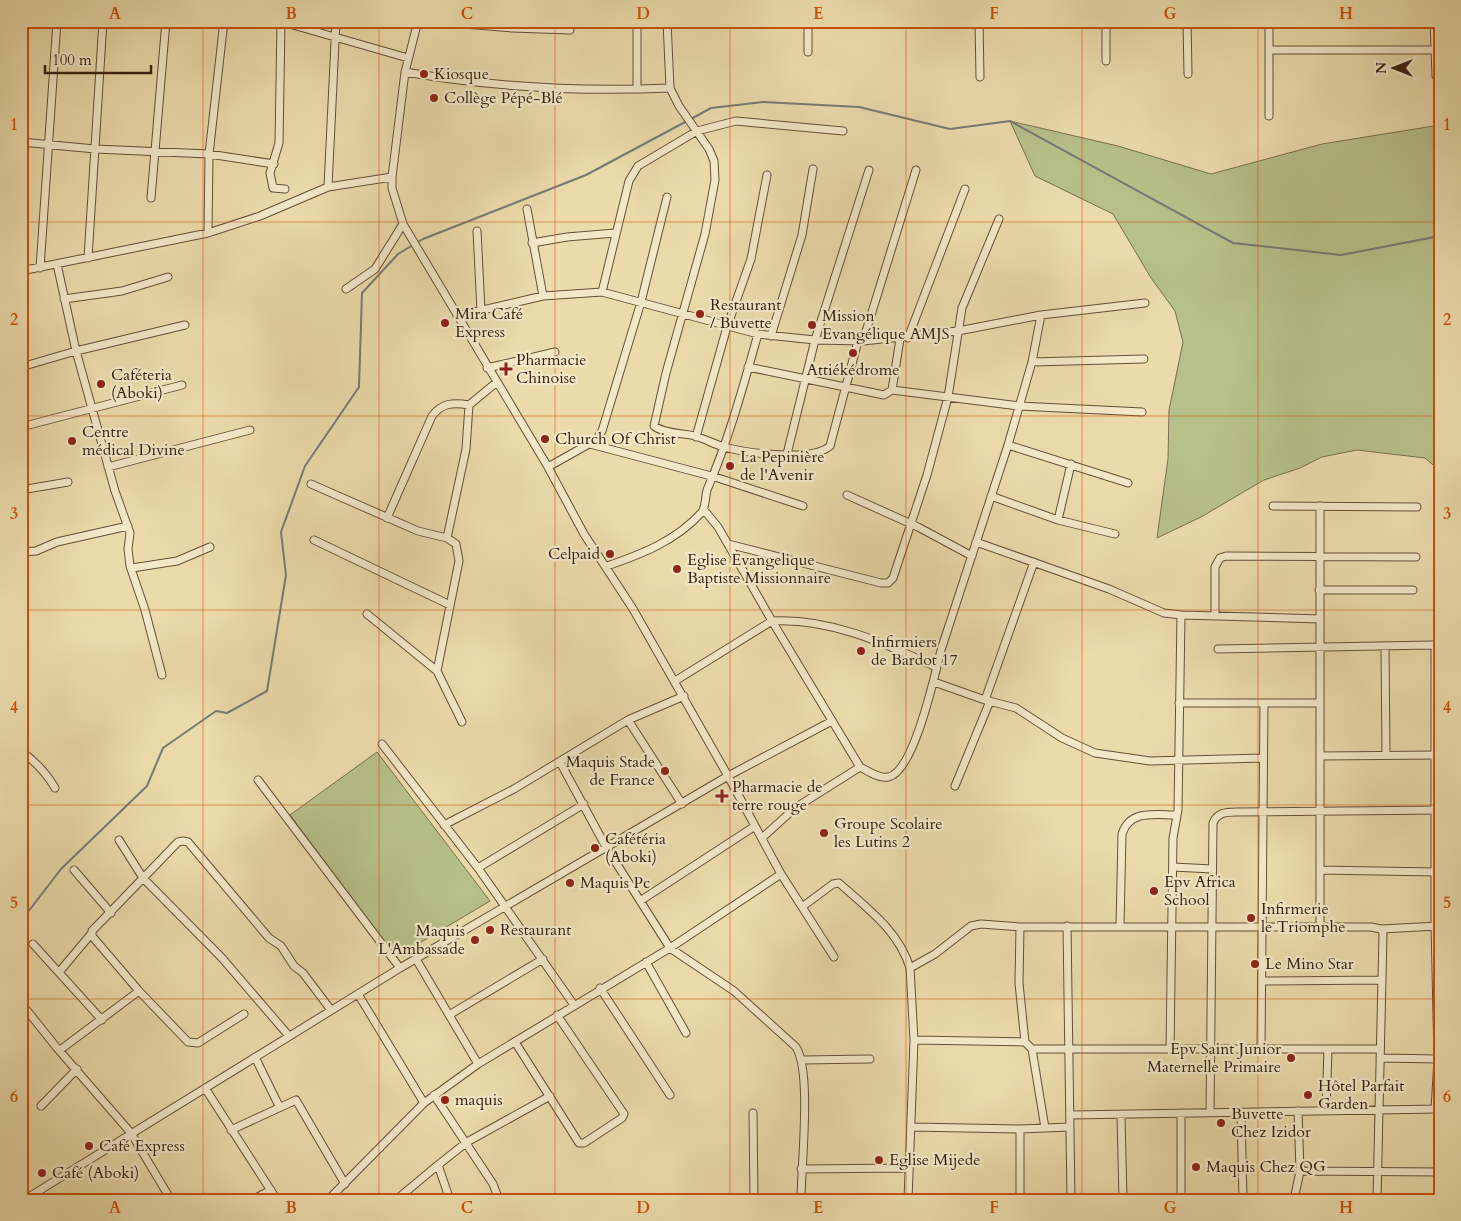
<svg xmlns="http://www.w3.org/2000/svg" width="1461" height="1221" font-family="Cardo,serif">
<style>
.green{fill:#b7c089;stroke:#78704e}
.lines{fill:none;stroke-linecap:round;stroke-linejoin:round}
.stream{stroke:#767b74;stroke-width:2}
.minor-casing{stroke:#654f38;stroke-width:9}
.major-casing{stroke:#382012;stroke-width:11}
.minor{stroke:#f2e8c8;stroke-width:7}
.major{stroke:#ebdbab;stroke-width:9}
.grid{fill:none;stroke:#ce500d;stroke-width:1;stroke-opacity:0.55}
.poi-dot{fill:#8f2418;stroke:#f2e8c8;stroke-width:2}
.labels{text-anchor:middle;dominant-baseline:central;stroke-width:4.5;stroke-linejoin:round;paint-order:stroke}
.poi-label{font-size:16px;fill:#382012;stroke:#f2e8c8;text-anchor:start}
.neatline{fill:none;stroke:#ce500d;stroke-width:2}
.grid-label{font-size:16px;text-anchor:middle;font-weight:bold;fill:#ce500d}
</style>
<rect width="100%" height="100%" fill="#ebdbab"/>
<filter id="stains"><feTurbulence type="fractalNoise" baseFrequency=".004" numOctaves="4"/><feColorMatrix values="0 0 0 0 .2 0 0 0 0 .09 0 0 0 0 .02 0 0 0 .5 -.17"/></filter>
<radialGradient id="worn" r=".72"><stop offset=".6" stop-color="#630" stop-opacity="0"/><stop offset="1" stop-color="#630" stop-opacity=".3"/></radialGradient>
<!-- green -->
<path class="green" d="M1010,121L1118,146L1211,174L1322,144L1440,125V471L1425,458L1357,450L1322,457L1300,468L1264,480L1201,517L1157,538L1168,459L1169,410L1183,342L1175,311L1151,278L1113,214L1035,176Z
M377,752L490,901L396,957L290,815Z"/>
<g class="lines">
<!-- stream -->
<path class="stream" d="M691,119L711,108L763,102L859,107L950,129L1010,121L1233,243L1341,255L1440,236
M21,921L61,869L147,786L163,748L216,711L227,713L267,691L286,575L281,532L305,466L359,387L362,293L398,254L423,239L586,175L687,121"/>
<defs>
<path id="minor" d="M279,21L408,58
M426,21L512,28L570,30
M637,21V89
M667,21L670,88L679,106L709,149L714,161L715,180L705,234L666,373L654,426C665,434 683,433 695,436C705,439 714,444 724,447C747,453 812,462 830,446L858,341
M979,21L980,77
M1106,21V61
M1187,21L1188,74
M1269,21V116
M1434,21L1436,76
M281,22L279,143L270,173L273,188L285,189
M1269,50H1435
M808,52V21
M405,72C492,87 582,92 670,88
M21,142L95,149L209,154L274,164
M328,187L336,21
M151,198L166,21
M527,209L543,296
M477,231L481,311
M208,233L209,154L224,21
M532,243L567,237L615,233
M88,258L103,21
M57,264L76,351L115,491L130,533L128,549L130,566L145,610L162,675
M40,268L57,21
M21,271L208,233L260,216L328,187L392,177
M346,289L375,269L403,224
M602,292L629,181L638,166L697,131L736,121L843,131
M64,299L122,291L168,277
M457,316L543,296L602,292L758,334L815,340L863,341L958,331L1041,315L1145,303
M771,336L802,235L813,169
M908,338L965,189
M863,341L916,170
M1032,362L1144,359
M21,367L76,351L185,325
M748,367L884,395L892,390L900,339
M487,368L555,352
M892,390L1019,406L1142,412
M21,427L182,385
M696,437L727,327L751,259L767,175
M590,444L715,477L803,506
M1008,445L1128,483
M787,454L815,340L869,170
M1071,464L1058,520L1115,534
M108,467L250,430
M548,467L596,440L602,431L641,302L667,197
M311,484L418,531L447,538L456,544L459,561L437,671L462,722
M21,490L68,482
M847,495L918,527L972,556
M991,496L1058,520
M1273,506L1417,507
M1320,506V928
M387,518L432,416C442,403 453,402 469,405
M447,538L466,449L469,405L497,382
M314,540L450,605
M976,542L1109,589L1164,613L1181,615
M728,544L881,583H888L893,578L927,475L948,397L962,308L999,219
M21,552L36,551L57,542L128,526
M607,566C642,554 676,541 702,512C706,506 705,497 707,490C729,439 743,387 758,334
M132,568L177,561L210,547
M1319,590H1413
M367,614L437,671
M1215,615V567L1220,558L1226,556L1416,557
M1385,647L1386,755
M1218,649L1433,645L1435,648V926L1438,1059L1435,1109
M675,681L772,621L718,527L704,510
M934,682L985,700L1016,708L1062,738L1095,753L1150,761L1263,758
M985,700L1034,562
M1179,703H1319
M832,721L728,776L781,874L834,957
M21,730L23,738L21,744
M382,744L478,868L574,1005
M21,751C36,762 46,772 55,788
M1320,756L1440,755
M560,762L606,847L670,948L734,991L796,1047C812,1073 801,1165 801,1200
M860,767L772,621C831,618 884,643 936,667
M258,780L400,968
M955,786L990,701
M682,804L628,720L684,696
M444,825L514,789L628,720
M762,838L795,808L860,767C868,771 879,779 888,777C914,773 935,674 941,650L1008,445L1032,362L1041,315
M119,840L143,878L222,958L289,1036
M1173,867L1212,869
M478,868L584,804
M74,870L111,913
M1320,870L1436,872
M640,901L755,826
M802,907L833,884L839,883C867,908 899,931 910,968
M1067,926L1071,1200
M1120,926L1122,834C1130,809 1156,815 1177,815
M1020,927L1019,983L1025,1042L1032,1049L1045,1128
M1381,929L1438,926
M33,944L102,1020
M416,959L478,1064
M646,962L686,1033
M60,971L91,934
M1262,981L1382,980
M600,988L670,1095
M358,994L424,1103
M21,1003L57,1048L131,1133L171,1200
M244,1014L198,1043L188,1042L139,991L92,936V931L178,842L183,841L188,842L269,938L281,946L294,966L303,973L331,1010
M449,1015L543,959
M914,1040L1025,1042
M515,1042L579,1143H584L622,1118L624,1114L557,1015
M1032,1049H1328L1326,1110
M1261,1049L1264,703
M1328,1049H1380
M60,1050L139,991
M1170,1050L1173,838L1178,810L1181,615L1320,619
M255,1057L279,1106
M1380,1058L1440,1059
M802,1060L870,1059
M205,1088L277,1200
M434,1095L493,1184L499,1200
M41,1106L77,1069
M1210,1112L1213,823C1217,813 1225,812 1236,812L1440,810
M1241,1112L1243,1200
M753,1113L754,1200
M1070,1115L1439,1109
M1121,1115L1123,1200
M912,1127L1020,1129L1070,1127
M231,1130L296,1100L345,1184
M801,1169L907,1168
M1300,1171L1440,1172
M24,1200L400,968L728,776L633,609L584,534L548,467L403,224L392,188V177L405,72L418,21
M252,1200L271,1190
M328,1200L424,1103L478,1064L670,948L781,874
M396,1200L438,1165
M450,1200L438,1165L467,1142L550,1096
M908,1200L914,1040L910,968L935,954L971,926L981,924L1020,927H1371L1381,929L1383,933L1377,1200
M1020,1200V1129
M1181,1200V1113
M1294,1200L1300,1171L1298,1111"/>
<path id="major" d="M21,1194L25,1200"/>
</defs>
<!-- minor casing -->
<use href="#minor" class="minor-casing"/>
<!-- major casing -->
<use href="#major" class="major-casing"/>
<!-- minor -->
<use href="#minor" class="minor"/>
<!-- major -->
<use href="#major" class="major"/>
</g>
<!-- grid -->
<path class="grid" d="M203,21V1200M379,21V1200M555,21V1200M730,21V1200M906,21V1200M1082,21V1200M1258,21V1200M21,222H1440M21,416H1440M21,610H1440M21,805H1440M21,999H1440"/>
<!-- markers -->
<g class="poi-dot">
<circle cx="424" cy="74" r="5"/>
<circle cx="434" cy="98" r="5"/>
<circle cx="700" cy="314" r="5"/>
<circle cx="445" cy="323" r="5"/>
<circle cx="812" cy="325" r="5"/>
<circle cx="853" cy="353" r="5"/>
<path d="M503.5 361.5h5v5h5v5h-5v5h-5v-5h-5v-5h5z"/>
<circle cx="101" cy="384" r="5"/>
<circle cx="545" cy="439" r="5"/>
<circle cx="72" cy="441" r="5"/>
<circle cx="730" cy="466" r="5"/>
<circle cx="610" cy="554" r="5"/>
<circle cx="677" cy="569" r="5"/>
<circle cx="861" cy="651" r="5"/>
<circle cx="665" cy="771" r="5"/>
<path d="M719.5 788.5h5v5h5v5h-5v5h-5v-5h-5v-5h5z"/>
<circle cx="824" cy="833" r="5"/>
<circle cx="595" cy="848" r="5"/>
<circle cx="570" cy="883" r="5"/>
<circle cx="1154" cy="891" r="5"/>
<circle cx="1251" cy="918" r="5"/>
<circle cx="490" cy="930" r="5"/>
<circle cx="475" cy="940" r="5"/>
<circle cx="1255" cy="964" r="5"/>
<circle cx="1291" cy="1058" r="5"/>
<circle cx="1308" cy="1095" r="5"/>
<circle cx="445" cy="1100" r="5"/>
<circle cx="1221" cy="1123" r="5"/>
<circle cx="89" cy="1146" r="5"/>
<circle cx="879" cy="1160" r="5"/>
<circle cx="1196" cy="1167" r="5"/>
<circle cx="42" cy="1173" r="5"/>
</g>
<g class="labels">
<!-- poi labels -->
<g class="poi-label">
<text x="434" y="74">Kiosque</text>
<text x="444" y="98">Collège Pépé-Blé</text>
<text x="710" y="305">Restaurant<tspan x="710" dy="18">/ Buvette</tspan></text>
<text x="455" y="314">Mira Café<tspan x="455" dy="18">Express</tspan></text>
<text x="822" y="316">Mission<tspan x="822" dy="18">Evangélique AMJS</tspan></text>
<text x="516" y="360">Pharmacie<tspan x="516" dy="18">Chinoise</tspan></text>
<text x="853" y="370" text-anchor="middle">Attiékédrome</text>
<text x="111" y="375">Caféteria<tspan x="111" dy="18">(Aboki)</tspan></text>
<text x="82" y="432">Centre<tspan x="82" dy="18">médical Divine</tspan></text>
<text x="555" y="439">Church Of Christ</text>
<text x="740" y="457">La Pepinière<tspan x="740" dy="18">de l'Avenir</tspan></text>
<text x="600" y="554" text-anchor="end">Celpaid</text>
<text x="687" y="560">Eglise Evangelique<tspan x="687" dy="18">Baptiste Missionnaire</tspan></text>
<text x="871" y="642">Infirmiers<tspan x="871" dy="18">de Bardot 17</tspan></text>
<text x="655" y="762" text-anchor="end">Maquis Stade<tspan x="655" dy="18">de France</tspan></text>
<text x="732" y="787">Pharmacie de<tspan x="732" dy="18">terre rouge</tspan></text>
<text x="834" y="824">Groupe Scolaire<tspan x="834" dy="18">les Lutins 2</tspan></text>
<text x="605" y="839">Cafétéria<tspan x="605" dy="18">(Aboki)</tspan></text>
<text x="1164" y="882">Epv Africa<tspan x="1164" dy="18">School</tspan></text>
<text x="580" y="883">Maquis Pc</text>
<text x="1261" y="909">Infirmerie<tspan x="1261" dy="18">le Triomphe</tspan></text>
<text x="500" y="930">Restaurant</text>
<text x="465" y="931" text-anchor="end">Maquis<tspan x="465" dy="18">L'Ambassade</tspan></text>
<text x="1265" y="964">Le Mino Star</text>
<text x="1281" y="1049" text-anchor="end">Epv Saint Junior<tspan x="1281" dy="18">Maternelle Primaire</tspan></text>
<text x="1318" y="1086">Hôtel Parfait<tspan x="1318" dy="18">Garden</tspan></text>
<text x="455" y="1100">maquis</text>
<text x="1231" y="1114">Buvette<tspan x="1231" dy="18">Chez Izidor</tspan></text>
<text x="99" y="1146">Café Express</text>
<text x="889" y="1160">Eglise Mijede</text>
<text x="1206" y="1167">Maquis Chez QG</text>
<text x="52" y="1173">Café (Aboki)</text>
</g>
</g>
<!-- margin -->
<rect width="1461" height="1221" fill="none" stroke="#ebdbab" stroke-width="55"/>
<!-- north arrow -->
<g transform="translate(1394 68) rotate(270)" stroke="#f2e8c8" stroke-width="4" paint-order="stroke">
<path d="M0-4L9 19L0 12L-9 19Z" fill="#382012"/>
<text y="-8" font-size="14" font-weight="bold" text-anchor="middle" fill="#382012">N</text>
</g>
<!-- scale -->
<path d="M45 65v8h106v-8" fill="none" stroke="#382012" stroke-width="2.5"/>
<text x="52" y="65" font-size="15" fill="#382012" stroke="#f2e8c8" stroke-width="4" paint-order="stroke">100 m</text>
<rect x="28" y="28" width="1406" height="1166" class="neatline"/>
<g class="grid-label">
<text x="115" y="19">A</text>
<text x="291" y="19">B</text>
<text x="467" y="19">C</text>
<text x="643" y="19">D</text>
<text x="818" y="19">E</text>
<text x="994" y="19">F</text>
<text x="1170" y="19">G</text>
<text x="1346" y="19">H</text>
<text x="14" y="130">1</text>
<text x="1447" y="130">1</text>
<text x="14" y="325">2</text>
<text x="1447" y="325">2</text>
<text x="14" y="519">3</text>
<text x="1447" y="519">3</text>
<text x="14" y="713">4</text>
<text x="1447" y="713">4</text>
<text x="14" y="908">5</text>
<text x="1447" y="908">5</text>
<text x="14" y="1102">6</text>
<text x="1447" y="1102">6</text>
<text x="115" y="1213">A</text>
<text x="291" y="1213">B</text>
<text x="467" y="1213">C</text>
<text x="643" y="1213">D</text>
<text x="818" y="1213">E</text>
<text x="994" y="1213">F</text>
<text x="1170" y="1213">G</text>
<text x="1346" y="1213">H</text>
</g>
<rect width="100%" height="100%" filter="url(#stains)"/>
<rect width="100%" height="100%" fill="url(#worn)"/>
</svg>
